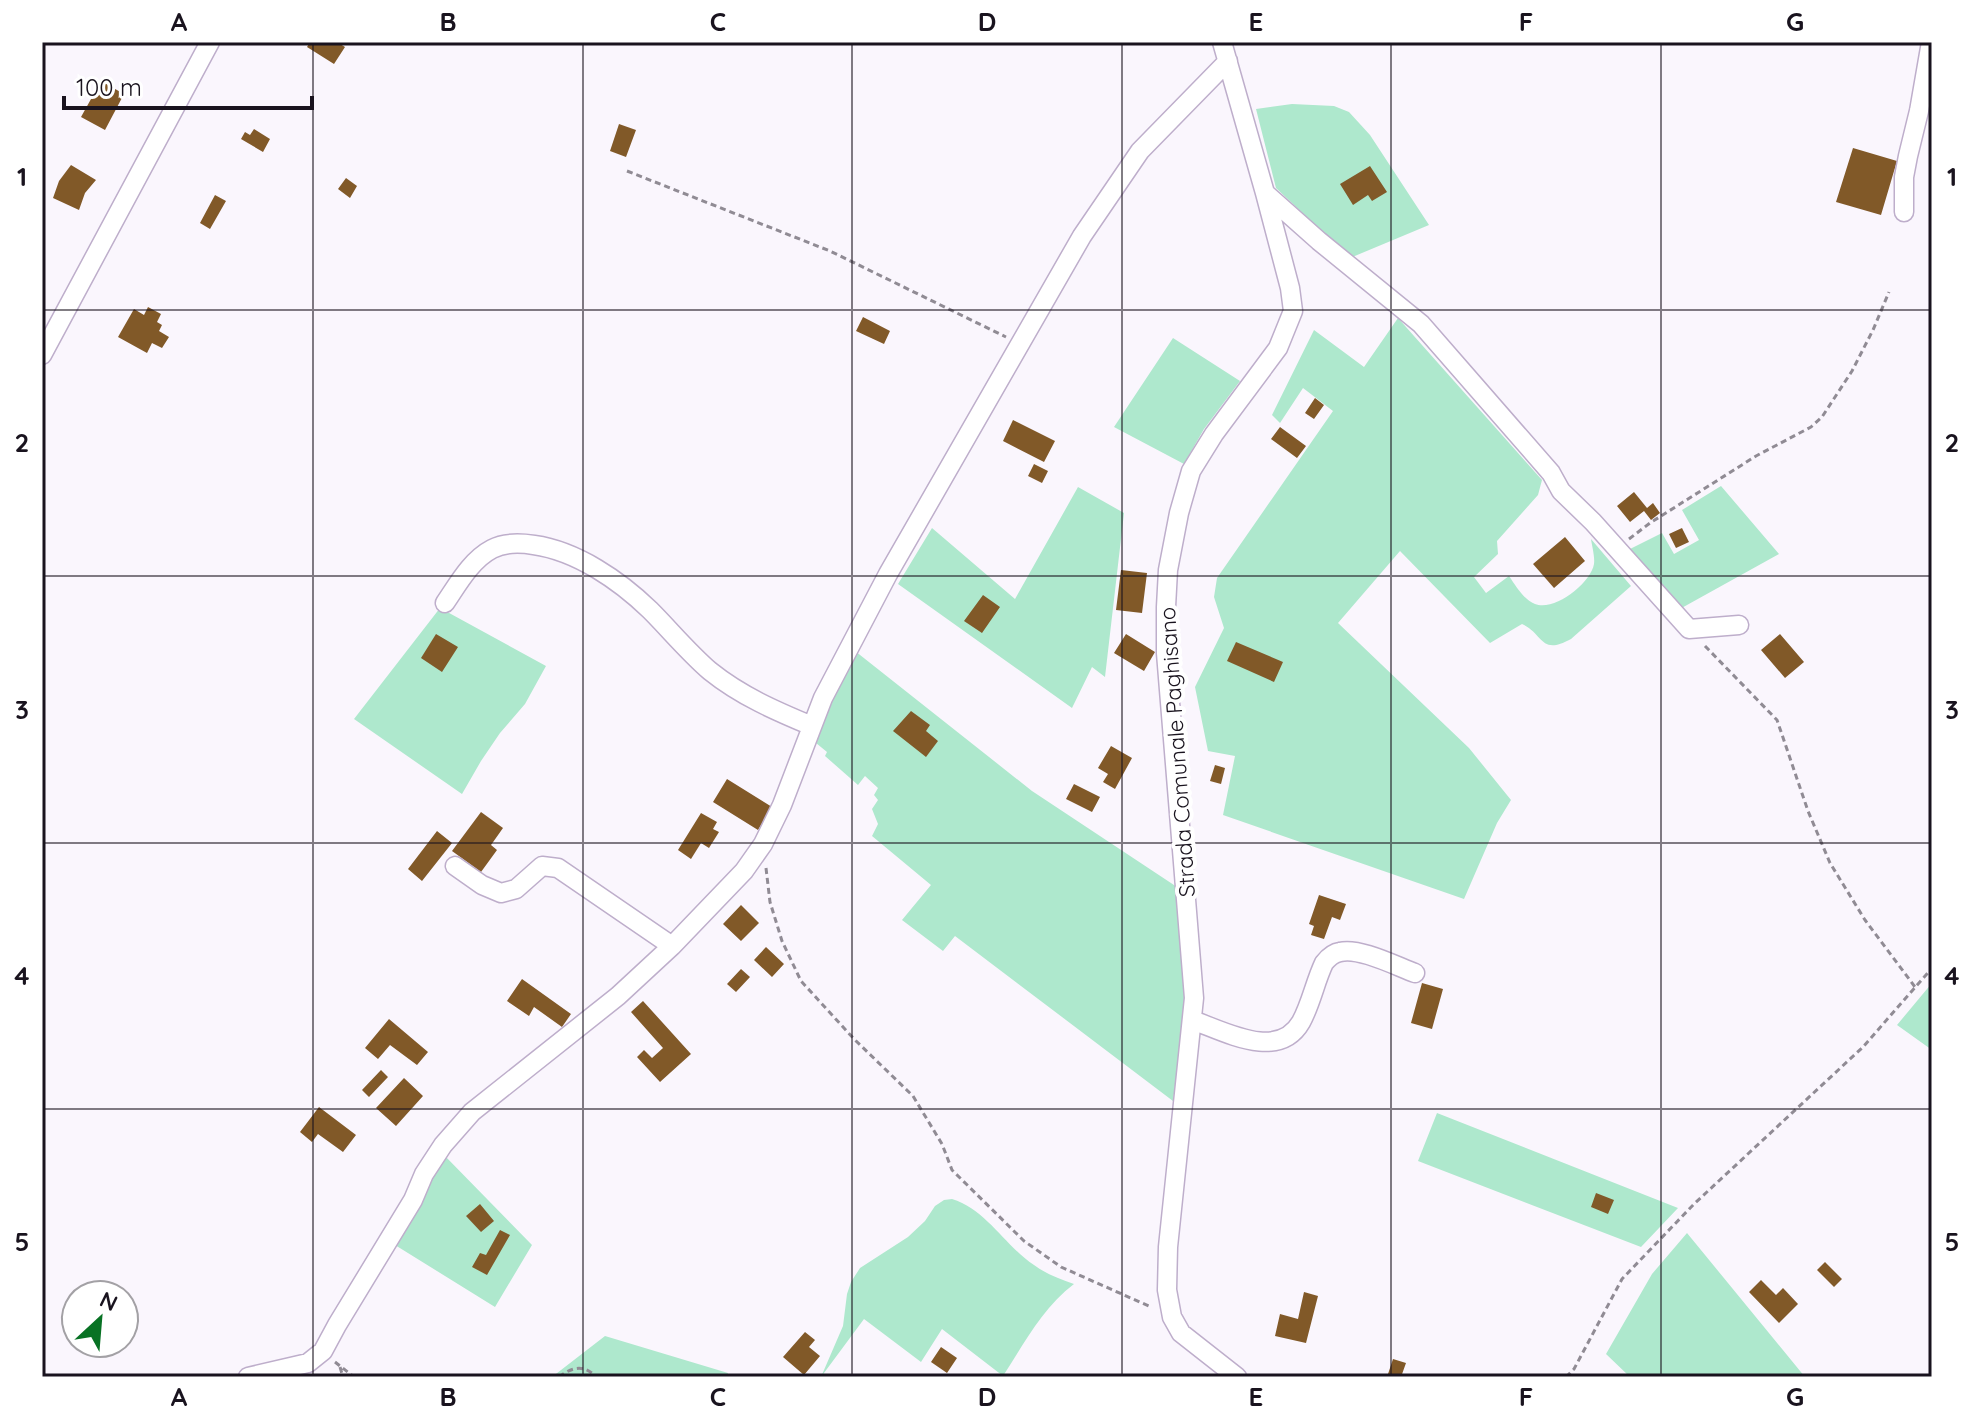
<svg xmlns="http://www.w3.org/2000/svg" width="1974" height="1419" font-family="Quicksand,sans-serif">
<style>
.green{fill:#aee8cd}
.building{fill:#815928}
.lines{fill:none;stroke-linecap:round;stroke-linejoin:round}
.minor-casing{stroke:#beaecb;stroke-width:21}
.path{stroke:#908b94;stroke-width:3;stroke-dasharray:6 4;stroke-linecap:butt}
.minor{stroke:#fff;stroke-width:18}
.grid{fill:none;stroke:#19131e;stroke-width:2;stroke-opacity:0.55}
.labels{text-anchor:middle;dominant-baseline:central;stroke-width:8;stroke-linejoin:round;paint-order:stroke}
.street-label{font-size:22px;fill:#19131e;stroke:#fff}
.neatline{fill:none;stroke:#19131e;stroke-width:3}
.grid-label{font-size:26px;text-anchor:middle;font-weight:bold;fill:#19131e}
</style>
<rect width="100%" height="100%" fill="#faf6fd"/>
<!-- green -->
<path class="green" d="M1292,104L1334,106L1349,112L1370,135L1429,225L1350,258L1276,188L1256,109Z
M1398,318L1542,480L1538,495L1497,541L1498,554L1474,577L1486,593L1509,576C1516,586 1523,599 1535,604C1554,612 1591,583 1594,564C1595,557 1592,546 1591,539L1631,586L1571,639C1540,656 1544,634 1522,624L1490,643L1400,551L1338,623L1469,748L1511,800L1497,823L1464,899L1223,815L1235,756L1208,751L1195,687L1224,628L1214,597L1217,578L1333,411L1303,388L1280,423L1272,415L1314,330L1364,367Z
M1173,338L1240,381L1204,429L1184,464L1114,427Z
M1721,486L1779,554L1678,610L1626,551L1662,533L1674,554L1699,540L1682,510Z
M1078,487L1124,513L1105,677L1092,667L1072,708L898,584L932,528L1015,599Z
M440,608L546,666L525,704L500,733L481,761L462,794L354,719Z
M855,651L1032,791L1180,889L1186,998L1173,1101L955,936L943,951L902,920L931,885L872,836L878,824L872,809L878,800L874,795L878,788L865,776L858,785L825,756L827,752L816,743L833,699Z
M1932,983V1050L1897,1025Z
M1437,1113L1678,1208L1641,1247L1418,1161Z
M444,1155L532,1245L495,1307L395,1245L416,1213Z
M952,1199C987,1210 1005,1246 1034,1265C1046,1274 1060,1279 1074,1284C1043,1307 1024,1344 1003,1376L942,1329L921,1362L864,1319L821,1377L843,1326L847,1294L851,1282L860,1268L908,1237L925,1221L935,1206L944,1200Z
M1687,1233L1805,1377H1630L1606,1354L1652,1274Z
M605,1336L728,1373L727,1377H552Z"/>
<!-- building -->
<path class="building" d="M310,42H337L345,47L334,64L307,47Z
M101,81L124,94L105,130L81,117Z
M619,124L636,130L626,157L610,151Z
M254,129L270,139L263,152L241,139L245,132L250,135Z
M1853,148L1897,161L1881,215L1836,202Z
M71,165L96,180L85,193L79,210L53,198L59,181Z
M1370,166L1387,192L1372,201L1368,195L1353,205L1340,184Z
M346,178L357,186L350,198L338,189Z
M215,195L226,201L210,229L200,223Z
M148,307L161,314L157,322L162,325L159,331L169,337L162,348L152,343L147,353L118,337L134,309L144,315Z
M863,317L890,331L884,344L856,331Z
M1315,398L1324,405L1314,419L1305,413Z
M1013,420L1055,441L1044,462L1003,441Z
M1280,427L1306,446L1297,458L1271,439Z
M1034,464L1048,471L1042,483L1028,476Z
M1634,492L1647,508L1653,503L1660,513L1651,520L1644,511L1630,522L1617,506Z
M1682,528L1689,542L1676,548L1669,534Z
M1565,537L1585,561L1554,588L1533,564Z
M1121,570L1147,573L1142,613L1116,610Z
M983,595L1000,607L982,633L964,621Z
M436,634L458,647L442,672L421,658Z
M1126,634L1155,652L1144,671L1114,653Z
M1780,634L1804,662L1785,678L1761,650Z
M1236,642L1283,662L1274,682L1227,661Z
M911,711L930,725L926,731L938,741L926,757L893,731Z
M1111,746L1132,758L1115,789L1103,782L1108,774L1098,768Z
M1215,765L1225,768L1221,784L1210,781Z
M727,779L772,807L758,830L713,802Z
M1074,784L1100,797L1092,812L1066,799Z
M481,812L503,828L491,845L497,850L481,872L452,851Z
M701,813L717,822L713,829L719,832L709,848L701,843L691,859L678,850Z
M437,831L452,843L422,881L408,869Z
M1319,895L1346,904L1340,920L1332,917L1324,939L1311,935L1314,926L1309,924Z
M741,905L759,923L741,941L723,924Z
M766,947L784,964L772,977L754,960Z
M741,969L750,977L736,992L727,984Z
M522,979L571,1014L562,1027L534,1007L529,1016L507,1001Z
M1422,983L1443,989L1432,1029L1411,1023Z
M643,1001L691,1054L660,1082L637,1057L644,1050L652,1058L663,1048L631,1012Z
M389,1019L428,1052L417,1065L390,1045L378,1059L365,1048Z
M381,1070L388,1077L369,1097L362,1090Z
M404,1078L423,1096L396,1126L376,1108Z
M319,1107L356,1135L343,1152L318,1134L312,1142L300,1132Z
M1596,1193L1614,1200L1608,1214L1591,1207Z
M480,1204L494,1221L481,1232L466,1216Z
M500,1230L510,1235L487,1275L472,1267L480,1253L486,1255Z
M1825,1262L1842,1279L1834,1287L1817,1270Z
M1761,1280L1776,1295L1783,1288L1798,1304L1779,1323L1749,1292Z
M1304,1292L1318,1296L1306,1343L1275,1336L1280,1314L1298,1319Z
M805,1332L815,1340L809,1347L820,1356L804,1375L783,1357Z
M941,1347L957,1358L947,1373L931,1362Z
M1393,1359L1406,1363L1401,1377H1387Z"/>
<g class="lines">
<defs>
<path id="minor" d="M1222,42L1265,193L1290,288L1293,311L1278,348L1214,434L1191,471L1179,513L1168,570L1166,607V653L1194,998L1168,1247L1167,1290L1172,1317L1181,1333L1237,1377
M1265,193L1319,241L1421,324L1551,473L1561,491L1593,522L1689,629L1739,625
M1904,212V177L1908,156L1919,111L1931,42
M42,355L210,42
M445,603C458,584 471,560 492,549C505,542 521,543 534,545C577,551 620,581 650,610C670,630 688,652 710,671C741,696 776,711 812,726
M455,866L482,885L501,893L516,889L542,866L558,868L672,946
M1192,1020C1224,1031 1278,1062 1301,1022C1311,1004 1315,982 1324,963C1328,958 1333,953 1340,952C1359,947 1396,966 1415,973
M248,1377L308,1363L323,1351L337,1325L413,1200L424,1174L443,1145L472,1112L618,996L672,946L744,871L763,844L782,805L823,698L888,574L1082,236L1140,151L1228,61"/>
</defs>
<!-- minor casing -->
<use href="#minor" class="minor-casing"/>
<!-- path -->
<path class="path" d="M627,171L830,251L1006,337
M1629,539L1650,523L1756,456L1811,427L1822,417L1852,371L1873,330L1889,292
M1705,646L1777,720L1808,811L1830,863L1865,920L1915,987
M766,868L770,902L782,941L801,981L854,1039L913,1096L942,1144L952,1170L1024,1241L1061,1267L1151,1307
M335,1362L354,1377
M340,1367L343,1377
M42,1374L49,1377
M559,1377C572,1367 584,1364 596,1377
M1566,1377L1574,1369L1622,1279L1694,1204L1863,1047L1932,968"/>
<!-- minor -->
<use href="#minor" class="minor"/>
</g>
<!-- grid -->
<path class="grid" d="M313,42V1377M583,42V1377M852,42V1377M1122,42V1377M1391,42V1377M1661,42V1377M42,310H1932M42,576H1932M42,843H1932M42,1109H1932"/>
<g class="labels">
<!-- street labels -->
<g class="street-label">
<text transform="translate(1177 752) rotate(-94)">Strada Comunale Paghisano</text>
</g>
</g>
<!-- border -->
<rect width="1974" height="1419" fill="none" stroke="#ffffff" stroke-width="88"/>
<!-- north arrow -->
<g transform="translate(100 1319) rotate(26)"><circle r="38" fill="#ffffff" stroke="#a3a1a5" stroke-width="2"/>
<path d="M0-6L14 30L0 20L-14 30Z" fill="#087224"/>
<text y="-12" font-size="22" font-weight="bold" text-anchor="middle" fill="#19131e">N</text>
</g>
<!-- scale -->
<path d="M64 96v12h248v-12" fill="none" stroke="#19131e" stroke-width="4"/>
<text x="76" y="96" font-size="24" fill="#19131e" stroke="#ffffff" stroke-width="6" paint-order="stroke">100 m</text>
<rect x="44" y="44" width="1886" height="1331" class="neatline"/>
<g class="grid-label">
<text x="179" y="31">A</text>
<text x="448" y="31">B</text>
<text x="718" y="31">C</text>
<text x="987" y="31">D</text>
<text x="1256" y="31">E</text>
<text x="1526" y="31">F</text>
<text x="1795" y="31">G</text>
<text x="22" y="186">1</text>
<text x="1952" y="186">1</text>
<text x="22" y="452">2</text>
<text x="1952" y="452">2</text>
<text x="22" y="719">3</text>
<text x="1952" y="719">3</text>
<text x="22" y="985">4</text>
<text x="1952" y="985">4</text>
<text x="22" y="1251">5</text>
<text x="1952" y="1251">5</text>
<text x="179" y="1406">A</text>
<text x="448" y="1406">B</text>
<text x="718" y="1406">C</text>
<text x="987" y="1406">D</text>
<text x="1256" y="1406">E</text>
<text x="1526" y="1406">F</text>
<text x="1795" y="1406">G</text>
</g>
</svg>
